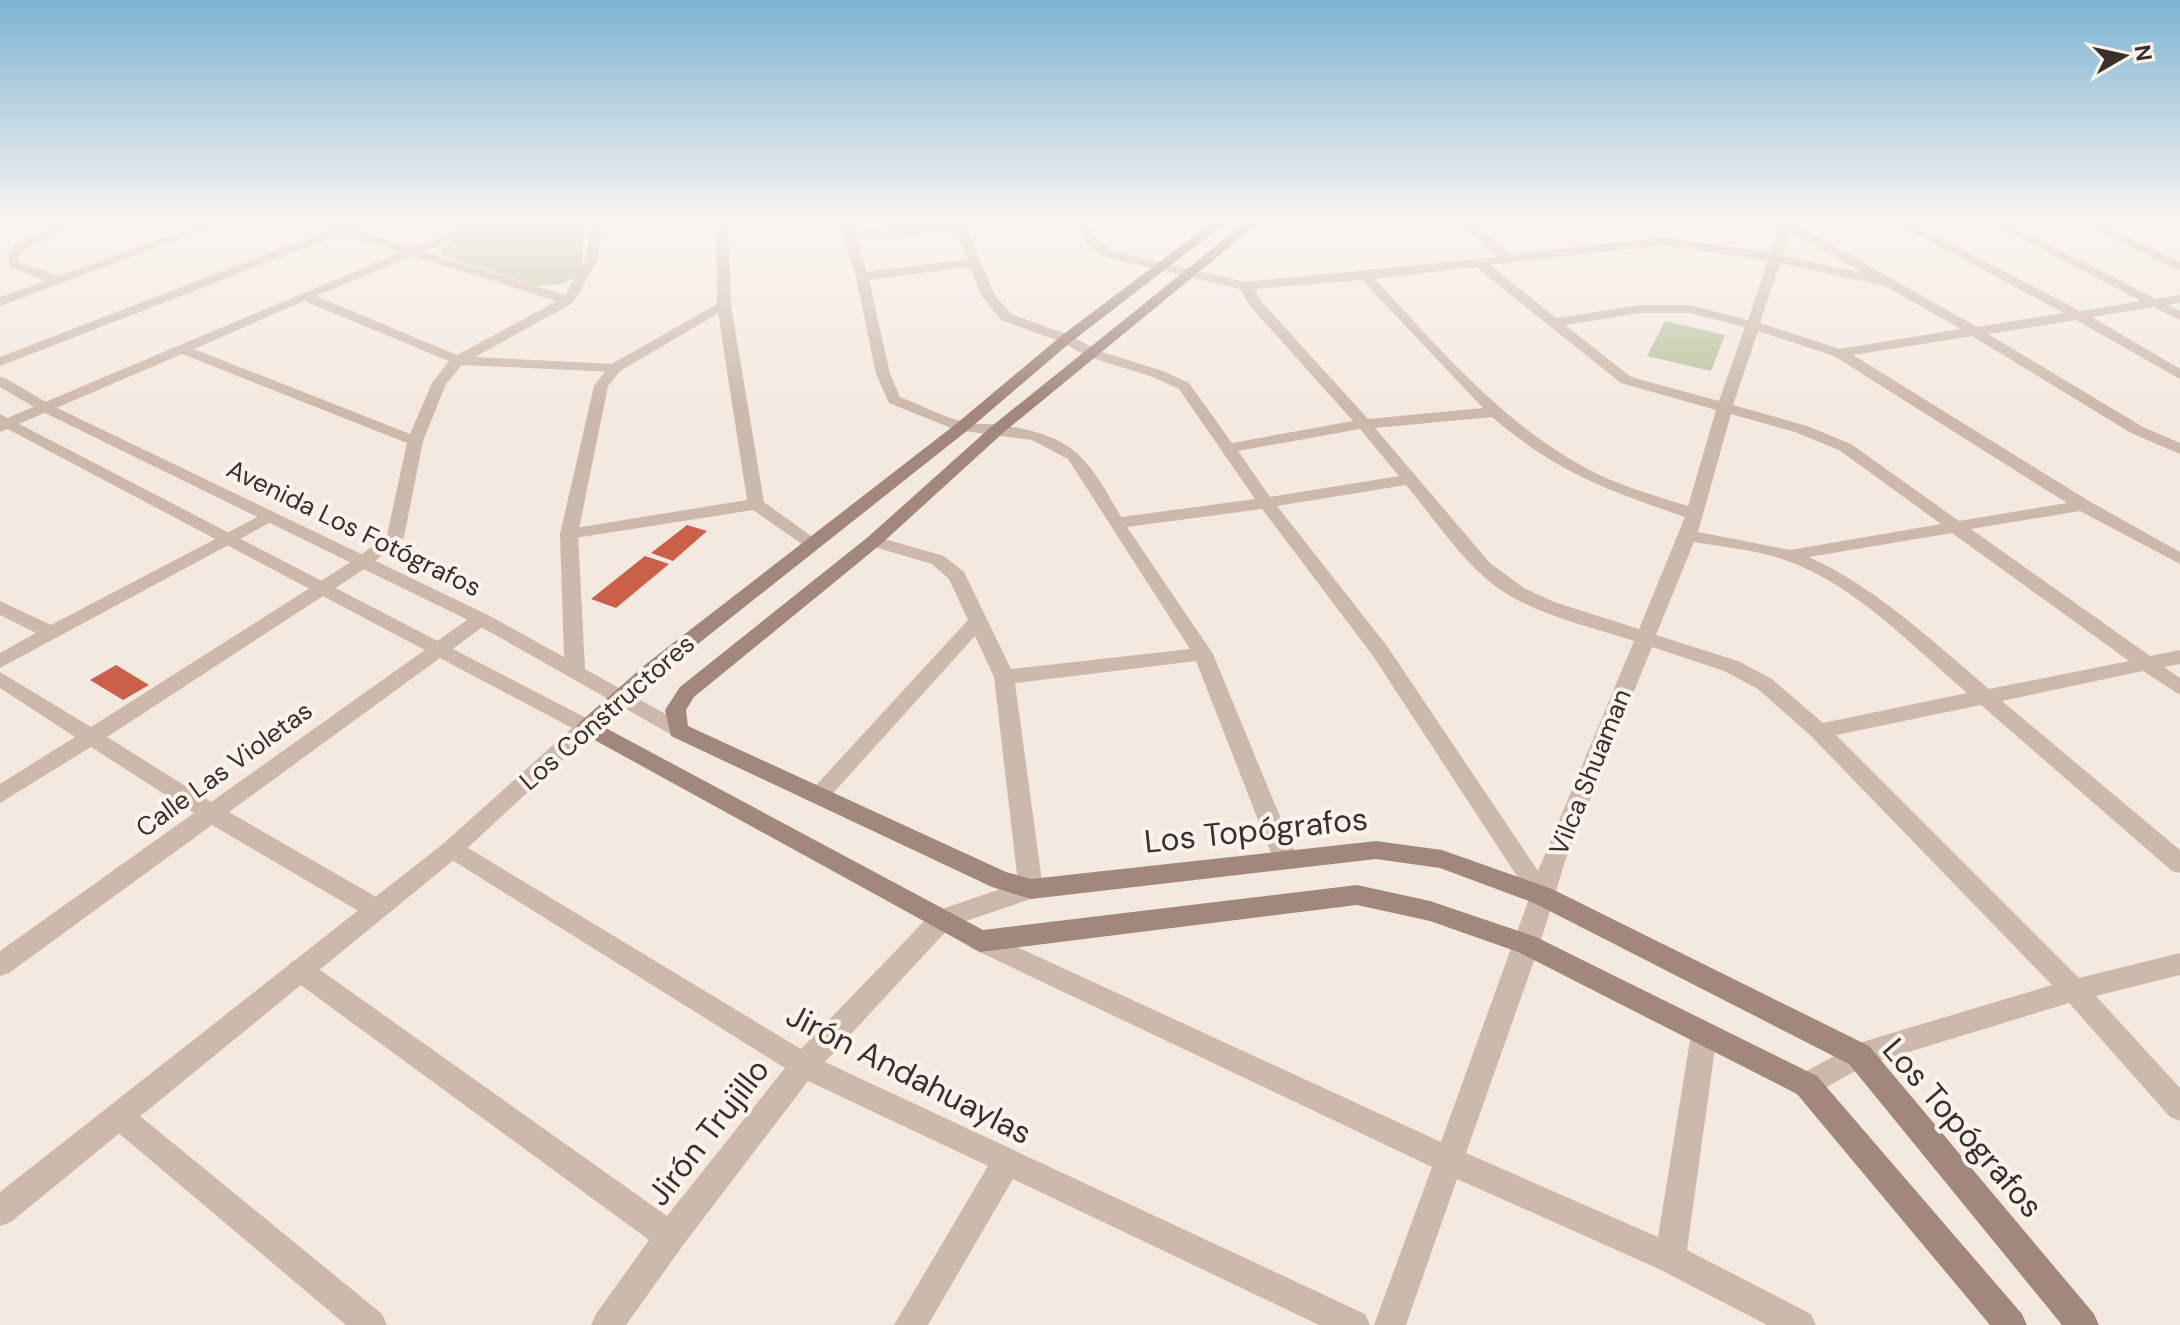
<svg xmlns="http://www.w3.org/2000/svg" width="2180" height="1325" font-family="'DM Sans',sans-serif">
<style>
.green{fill:#bac49f}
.building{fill:#ca6048}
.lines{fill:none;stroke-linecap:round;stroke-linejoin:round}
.minor{fill:#cdb9ab;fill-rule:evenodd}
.tertiary{fill:#cdb9ab;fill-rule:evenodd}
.secondary{fill:#a1877c;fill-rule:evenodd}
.labels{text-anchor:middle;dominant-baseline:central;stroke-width:8;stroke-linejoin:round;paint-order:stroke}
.street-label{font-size:26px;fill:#3b2f2a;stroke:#fbf4ed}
.near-street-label{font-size:32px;fill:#3b2f2a;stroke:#fbf4ed}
</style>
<rect width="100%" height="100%" fill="#f4e9e0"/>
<!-- green -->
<path class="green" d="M497,221H585L582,269L579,277L560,284L537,286L441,255C446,236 480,228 497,221Z
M1665,321L1725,335L1711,371L1647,356Z"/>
<!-- building -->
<path class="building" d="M687,525L707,531L673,561L651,553Z
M645,556L669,564L616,608L591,599Z
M116,665L149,685L123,700L90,680Z"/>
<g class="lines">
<!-- minor -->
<path class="minor" d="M66,221H82L25,249L18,256L20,262L58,276L209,221H227L0,306V297L46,281L9,267L8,253L17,243Z
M306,221C317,221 331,226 341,225C351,224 359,221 369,221L352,229L412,248L478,221H495L424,252L565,295L585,261L592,221H604L597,261L573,303L475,357L615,364L622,368L615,372L462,365L446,384L423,441L404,537L369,566L107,737L211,802L474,615H488L491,619L488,623L229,812L385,902L388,909L385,916L376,919L367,916L212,825L9,973L0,976V951L194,813L91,747L0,803V784L75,737L0,688V672L91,727L357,558L387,535L407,443L182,354L0,432V421L401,252L341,234L0,366V357L329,230ZM413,256L557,301L457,355L316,296ZM304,301L449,361L432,383L410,434L194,349Z
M838,221H850L854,232L952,221H1020L1014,225L967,229L994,294L1011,314L1071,336L1099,351L1163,371L1189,383L1232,443L1353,421L1250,306L1240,289L1105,257L1089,247L1075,221H1087L1098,242L1113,251L1245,282L1497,257L1458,221H1471L1510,255L1663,237L1771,253L1778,232L1776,221H1827L1798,226L1977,327L2064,313L1892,221H1908L2080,311L2141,301L1987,221H2003L2156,299L2180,295V303L2168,305L2180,311V320L2153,307L2092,317L2180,369V379L2076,320L1988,334L2143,427L2180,443V454L2131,433L1972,336L1853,355L2089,501L2180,552V564L2080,511L1971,529L2150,656L2180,650V664L2164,667L2180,678V695L2143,671L2002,701L2180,850V873L2172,871L1981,705L1836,735L2079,978L2180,953V975L2096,996L2180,1088V1121L2170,1117L2069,1003L1866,1065L1807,1098L1797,1094L1793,1085L1797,1076L1859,1043L2052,985L1811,736L1758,689L1724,671L1652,647L1565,861L1540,944L1466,1153L1658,1237L1691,1034L1695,1026L1704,1022L1713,1026L1717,1034L1687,1250L1811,1314L1816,1325H1767L1659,1269L1457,1179L1406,1325H1374L1432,1167L971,948L967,941L971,934L980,930L989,934L1441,1142L1530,896L1373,656L1262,509L1127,527L1213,654L1297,858L1293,865L1285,867L1277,865L1273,858L1196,661L1015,683L1043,889L1040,896L951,926L825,1062L1365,1314L1370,1325H1319L1013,1179L928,1325H894L988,1166L808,1081L681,1248L626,1325H591L596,1314L649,1240L291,978L287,970L291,962L300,959L309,962L667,1216L785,1068L444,855L440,849L444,843L452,840L460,843L801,1049L933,912L1018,883L994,677L975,636L826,801L818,803L810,801L807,795L968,620L949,579L932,564L868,545L865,541L868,537L874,536L944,556L964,572L1011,669L1190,649L1068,459L1032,440L956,430L889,403L876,374L856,277ZM956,230L967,259L867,272L856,239ZM1790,232L1863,273L1782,256ZM1663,245L1768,261L1748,320L1690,305H1641L1556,318L1490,265ZM1780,263L1885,286L1961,329L1840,349L1760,323ZM970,267L981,295L1001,320L1061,342L1089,357L1153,377L1179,389L1255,499L1121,517C1087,456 1074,436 1001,425C989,423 976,425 964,422C943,417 921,405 900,397L890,374L869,280ZM1476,267L1621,383L1716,410L1688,506C1653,495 1616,485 1584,467C1500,421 1439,348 1375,279ZM1362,280L1483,408L1368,419L1261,301L1254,289ZM1641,313H1690L1745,327L1719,401L1631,377L1565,325ZM1758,331L1834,356L2067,503L1959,521L1851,444L1807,426L1733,405ZM1731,414L1795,432L1839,450L1941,524L1790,550L1698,532ZM1492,417C1558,473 1605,489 1685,517L1639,629L1554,602L1524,588L1490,563L1375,428ZM1360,429L1399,476L1270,497L1238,451ZM1406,485C1438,523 1468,572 1512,597C1549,618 1594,628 1634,641L1538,871L1387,646L1277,506ZM1952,533L2129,661L1989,689C1931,640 1878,589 1809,557ZM1694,542C1723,547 1757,550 1785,560C1856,585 1911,645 1967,693L1823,723L1772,679L1738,661L1656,635Z
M1323,221H1365C1356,227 1332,227 1323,221Z
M2078,221H2094L2180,262V271Z
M724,302L731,306L764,502L821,543L818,547H806L753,510L569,539L563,538L560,534L569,529L747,500L717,306Z
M269,511L278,516L275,520L0,668V653L36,633L0,615V601L51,625Z
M119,1103L129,1107L382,1314L387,1325H346L109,1125L105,1116L109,1107Z"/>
<!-- tertiary -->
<path class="tertiary" d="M716,221H728L731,306L620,371L608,386L578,534L585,669L687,726L690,731L687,736L679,739L474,623L41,411L0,387V377L5,378L51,405L488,615L564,657L560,534L594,386L610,365L717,304Z
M0,414L594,722L598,727L460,855L11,1222L0,1226V1192L444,843L572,728L0,425Z"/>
<!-- secondary -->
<path class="secondary" d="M1214,221H1228L1071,342L968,430L660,674L602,726L983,930L1357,885L1430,901L1536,937L1817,1076L2022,1314L2027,1325H1990L1797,1094L1518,952L1430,921L1357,905L980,952L580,732L576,727L580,722L646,664L956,424L1061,336Z
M1247,221H1261L1004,432L880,545L694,697L686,710L688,726L1006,872L1031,879L1376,841L1442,850L1552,889L1869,1046L2094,1314L2099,1325H2062L1849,1064L1534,903L1440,868L1376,859L1031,899L992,887L671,736L665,710L680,687L868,537L992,426Z"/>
</g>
<!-- sky -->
<linearGradient id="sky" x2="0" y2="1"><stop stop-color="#7db4d2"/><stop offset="0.54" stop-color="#faf5f1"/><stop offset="1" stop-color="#faf5f1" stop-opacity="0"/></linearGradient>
<rect width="2180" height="407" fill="url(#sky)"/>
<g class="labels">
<!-- street labels -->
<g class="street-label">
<text transform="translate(354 528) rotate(26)">Avenida Los Fotógrafos</text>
<text transform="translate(607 712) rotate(-41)">Los Constructores</text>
<text transform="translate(224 769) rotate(-36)">Calle Las Violetas</text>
<text transform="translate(1590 772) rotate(-68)">Vilca Shuaman</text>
</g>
<!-- near-street labels -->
<g class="near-street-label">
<text transform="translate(1256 830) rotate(-6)">Los Topógrafos</text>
<text transform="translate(909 1074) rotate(27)">Jirón Andahuaylas</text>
<text transform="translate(1963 1128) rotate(49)">Los Topógrafos</text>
<text transform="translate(708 1132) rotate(-52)">Jirón Trujillo</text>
</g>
</g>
<!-- north arrow -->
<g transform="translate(2124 56) rotate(81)" stroke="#fbf4ed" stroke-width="6" paint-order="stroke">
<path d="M0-6L14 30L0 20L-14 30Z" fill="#3b2f2a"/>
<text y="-12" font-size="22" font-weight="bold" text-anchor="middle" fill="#3b2f2a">N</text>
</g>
</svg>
